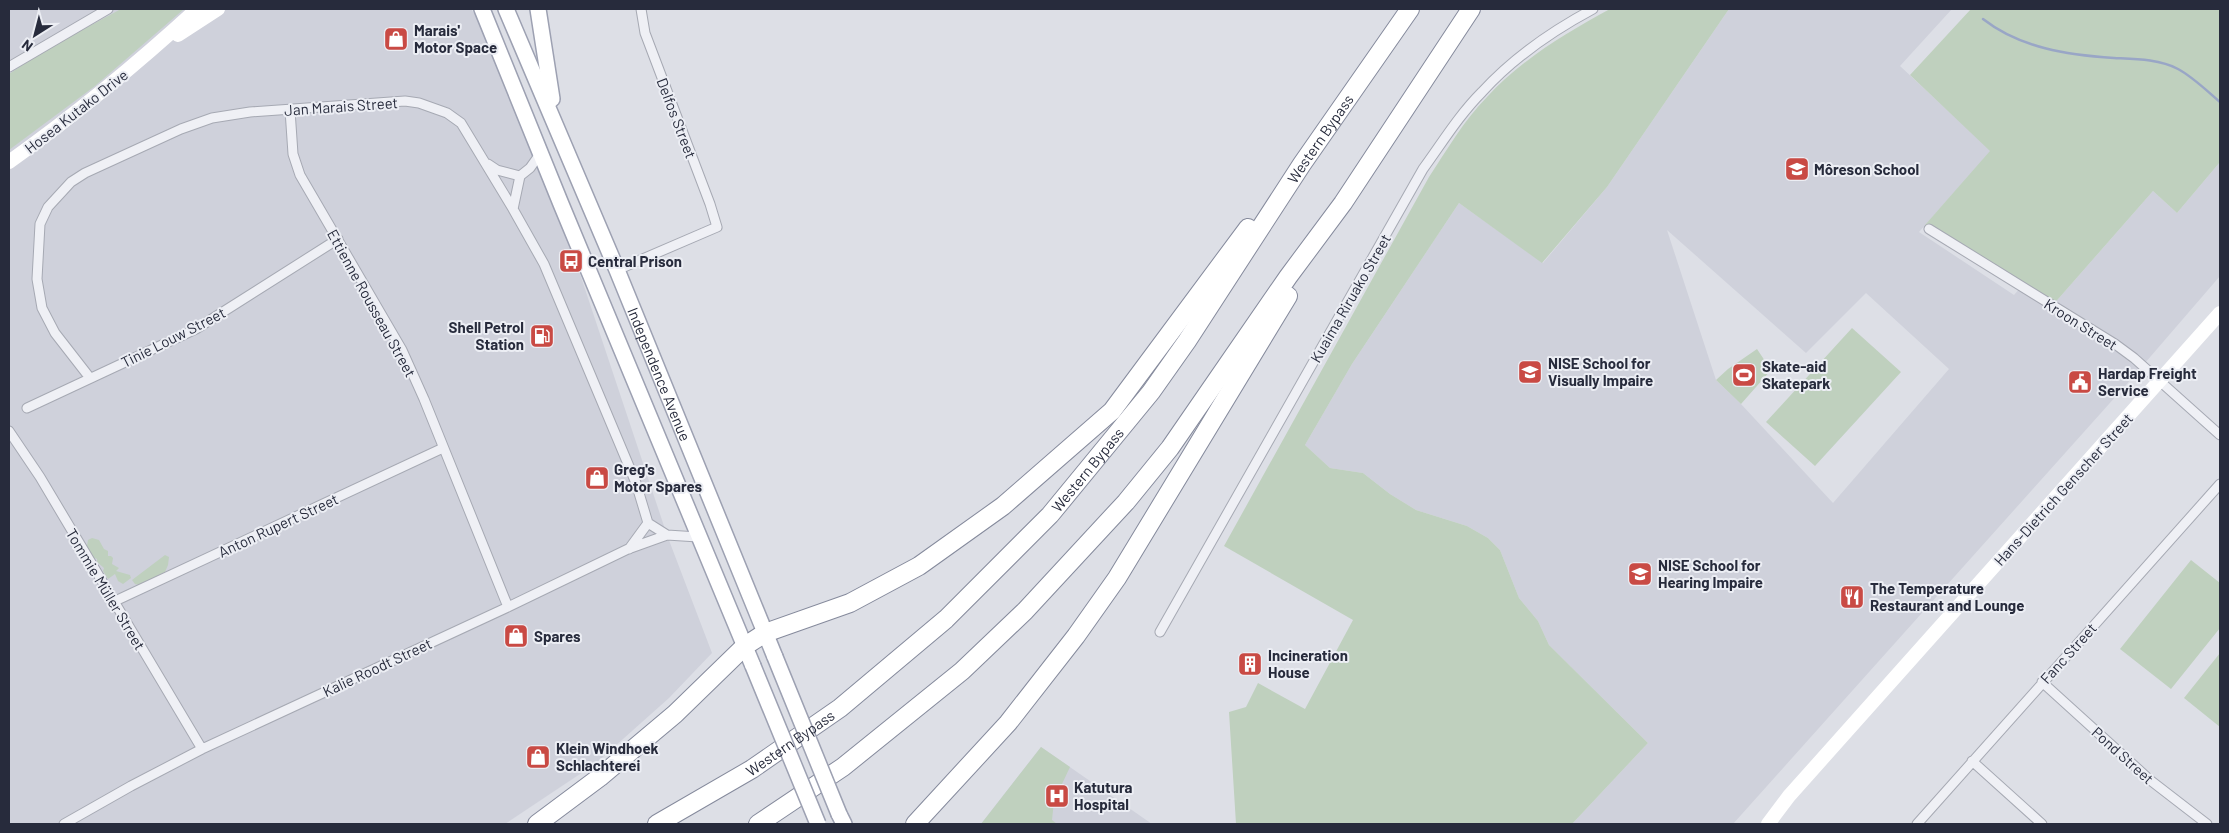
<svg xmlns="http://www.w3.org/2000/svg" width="2229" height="833" font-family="Barlow,sans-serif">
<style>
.built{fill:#cfd1db;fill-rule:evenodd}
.green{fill:#bfd0be}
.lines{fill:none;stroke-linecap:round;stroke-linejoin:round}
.stream{stroke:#99a6c6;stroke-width:2.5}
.street-casing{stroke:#a6a9b3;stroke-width:11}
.primary-casing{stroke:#9da1b2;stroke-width:18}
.highway-casing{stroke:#858a9c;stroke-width:20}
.street{stroke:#eff0f5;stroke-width:9}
.secondary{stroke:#fff;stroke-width:14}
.primary{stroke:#fff;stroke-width:15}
.highway{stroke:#fff;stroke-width:18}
.primary-bridge-casing{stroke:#9da1b2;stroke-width:18;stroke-linecap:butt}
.primary-bridge{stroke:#fff;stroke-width:15}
.labels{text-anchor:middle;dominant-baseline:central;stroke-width:4;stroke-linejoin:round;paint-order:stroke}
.poi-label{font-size:15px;font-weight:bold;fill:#272b3c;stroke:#eceef4;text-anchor:start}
.street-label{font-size:15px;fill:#272b3c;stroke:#eceef4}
</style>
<rect width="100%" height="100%" fill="#dddfe6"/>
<!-- built -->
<path class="built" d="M9,9H471L495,43L540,154L667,535L712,653L669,698L595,764L505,824H9Z
M1729,9H1952L1900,66L1991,151L1919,232L2014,295L2021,287L2052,306L2153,191L2177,213L2220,162V276L2126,385L1733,824H1572L1648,743L1549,645L1538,621L1519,598L1500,550L1488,538L1467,526L1416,510L1390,494L1363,473L1330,468L1305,445L1352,364L1459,203L1543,263L1607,187ZM1667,230L1806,353L1866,293L1949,369L1833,503L1741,404L1716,380Z
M1041,747L1152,824H981Z"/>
<!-- green -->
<path class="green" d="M121,9H184L95,86L9,150V74L45,50Z
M1610,9H1729L1607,187L1542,263L1459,203L1352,364L1305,445L1330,468L1363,473L1390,494L1416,510L1467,526L1488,538L1500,550L1519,598L1538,621L1549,645L1648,743L1572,824H1236L1229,712L1246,707L1258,683L1305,709L1353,620L1224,546L1429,177C1447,150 1464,120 1487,97C1522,59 1566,33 1610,9Z
M1971,9H2220V162L2177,213L2153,191L2052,306L1925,225L1990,151L1910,75Z
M1852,328L1901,372L1815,466L1766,422Z
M1757,349L1771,370L1741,404L1716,380L1728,369Z
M92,538L99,540L104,549L108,551V556H111L113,558L112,564L119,568L116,571L130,575L131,578L123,584L118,581L115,574L108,579L103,571L104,568L97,562V559L92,557L87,546L88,540Z
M165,555L169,557L168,565L165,572L139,585L135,584L132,580Z
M2191,560L2220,583V628L2171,689L2120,649Z
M2220,653V727L2184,698Z
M1041,747L1070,767L1054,801L1052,820L1057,824H981Z"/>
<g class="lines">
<!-- stream -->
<path class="stream" d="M1983,19C2020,48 2068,55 2114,58C2134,59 2159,59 2178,69C2193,77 2207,91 2220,102"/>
<defs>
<path id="street" d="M9,67L108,9
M290,110L293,154L300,175L402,350L424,399L508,607
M488,164L497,170L520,176
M513,209L520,176L530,168L540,154
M1929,229L2115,344L2134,358L2220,435
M617,270L717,227L710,204L645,33L641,9
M90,378L55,333L42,308L37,279L40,224L48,207L71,182L85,173L181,129L212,118L250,112L405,101L419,103L447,113L461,123L513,209L544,264L636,483L648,523L667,535
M27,408L196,329L338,239
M9,431L40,477L202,749
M629,549L648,523
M113,602L443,448
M1160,632L1423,169C1442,143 1459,115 1482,92C1513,58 1552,31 1593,9
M2042,682L2150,780L2207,824
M1972,761L2042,824
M64,824L131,786L202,749L508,607L628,549L667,535L698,537
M1917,824L2220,484"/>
<g id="primary">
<path d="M482,9L561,204L753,666"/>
<path id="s1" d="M506,9L617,270L775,657"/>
<path d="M538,9L552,99"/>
<path d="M839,814L844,824"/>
</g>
<g id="highway">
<path d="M537,824L600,777L675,714L745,646L765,633L850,603L919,566L1003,506L1112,411L1248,228"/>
<path id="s2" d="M657,824L752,769L840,708L946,619L1050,515L1151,392L1187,341L1302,164L1410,9"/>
<path d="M758,824L843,767L962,671L1025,611L1126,502L1170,448L1288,277L1343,203L1471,9"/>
<path d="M915,824L1008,723L1076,636L1117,578L1288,296"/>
</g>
</defs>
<!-- street casing -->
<use href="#street" class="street-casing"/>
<!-- primary casing -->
<use href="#primary" class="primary-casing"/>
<!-- highway casing -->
<use href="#highway" class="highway-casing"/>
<!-- street -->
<use href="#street" class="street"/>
<!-- secondary -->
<path class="secondary" d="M178,35L218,9
M9,162C75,115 137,64 197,9
M1768,824L1789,796L2220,313"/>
<!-- primary -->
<use href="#primary" class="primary"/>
<!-- highway -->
<use href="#highway" class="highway"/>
<defs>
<path id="primary-bridge" d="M775,657L839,814
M753,666L818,824"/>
</defs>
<!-- primary-bridge casing -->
<use href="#primary-bridge" class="primary-bridge-casing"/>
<!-- primary-bridge -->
<use href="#primary-bridge" class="primary-bridge"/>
</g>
<!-- icons -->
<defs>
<symbol id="shop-square" viewBox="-11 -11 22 22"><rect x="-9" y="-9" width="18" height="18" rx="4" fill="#c94a44" stroke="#eceef4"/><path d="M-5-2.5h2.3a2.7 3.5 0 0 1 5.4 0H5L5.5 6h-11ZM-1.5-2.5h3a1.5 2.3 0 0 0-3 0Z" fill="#fff"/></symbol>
<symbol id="school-square" viewBox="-11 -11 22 22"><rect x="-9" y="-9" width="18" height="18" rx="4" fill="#c94a44" stroke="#eceef4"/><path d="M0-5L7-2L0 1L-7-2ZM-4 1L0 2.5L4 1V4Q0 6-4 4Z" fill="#fff"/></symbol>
<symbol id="bus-square" viewBox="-11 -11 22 22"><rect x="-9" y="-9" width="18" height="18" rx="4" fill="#c94a44" stroke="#eceef4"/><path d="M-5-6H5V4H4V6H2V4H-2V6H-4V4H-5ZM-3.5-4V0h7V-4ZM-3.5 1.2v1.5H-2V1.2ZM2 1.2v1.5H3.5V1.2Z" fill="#fff"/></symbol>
<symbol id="fuel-square" viewBox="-11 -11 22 22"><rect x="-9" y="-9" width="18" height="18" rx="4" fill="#c94a44" stroke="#eceef4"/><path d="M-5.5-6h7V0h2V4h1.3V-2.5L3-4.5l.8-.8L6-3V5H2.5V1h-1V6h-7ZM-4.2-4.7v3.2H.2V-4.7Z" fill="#fff"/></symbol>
<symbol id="stadium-square" viewBox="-11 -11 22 22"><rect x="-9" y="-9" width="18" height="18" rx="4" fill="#c94a44" stroke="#eceef4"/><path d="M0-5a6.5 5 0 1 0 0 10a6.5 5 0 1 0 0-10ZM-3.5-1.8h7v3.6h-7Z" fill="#fff"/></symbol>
<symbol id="civic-square" viewBox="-11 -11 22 22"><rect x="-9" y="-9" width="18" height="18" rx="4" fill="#c94a44" stroke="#eceef4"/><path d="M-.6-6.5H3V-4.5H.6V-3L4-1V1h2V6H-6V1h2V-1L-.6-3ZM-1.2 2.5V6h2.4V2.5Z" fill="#fff"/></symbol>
<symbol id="restaurant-square" viewBox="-11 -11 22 22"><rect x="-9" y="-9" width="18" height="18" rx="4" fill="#c94a44" stroke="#eceef4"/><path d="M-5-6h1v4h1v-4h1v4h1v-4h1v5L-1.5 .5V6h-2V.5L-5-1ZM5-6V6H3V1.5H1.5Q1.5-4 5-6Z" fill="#fff"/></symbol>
<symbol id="building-square" viewBox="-11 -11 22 22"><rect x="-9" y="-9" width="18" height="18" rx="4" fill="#c94a44" stroke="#eceef4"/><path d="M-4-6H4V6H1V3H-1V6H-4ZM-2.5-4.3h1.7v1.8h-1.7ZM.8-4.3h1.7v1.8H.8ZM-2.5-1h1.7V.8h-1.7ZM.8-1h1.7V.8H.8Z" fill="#fff"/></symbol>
<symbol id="hospital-square" viewBox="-11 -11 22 22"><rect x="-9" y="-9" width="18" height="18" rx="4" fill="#c94a44" stroke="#eceef4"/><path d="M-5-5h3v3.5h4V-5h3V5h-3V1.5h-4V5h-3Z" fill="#fff"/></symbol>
</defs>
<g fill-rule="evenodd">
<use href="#shop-square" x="382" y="25" width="28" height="28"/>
<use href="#school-square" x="1783" y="155" width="28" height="28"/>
<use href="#bus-square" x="557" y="247" width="28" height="28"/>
<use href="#fuel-square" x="528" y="322" width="28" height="28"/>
<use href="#school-square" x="1516" y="358" width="28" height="28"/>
<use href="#stadium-square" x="1730" y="361" width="28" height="28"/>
<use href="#civic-square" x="2066" y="368" width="28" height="28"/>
<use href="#shop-square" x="583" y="464" width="28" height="28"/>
<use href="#school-square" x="1626" y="560" width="28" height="28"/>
<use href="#restaurant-square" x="1838" y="583" width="28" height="28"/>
<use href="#shop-square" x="502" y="622" width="28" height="28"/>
<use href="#building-square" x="1236" y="650" width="28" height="28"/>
<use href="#shop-square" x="524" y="743" width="28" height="28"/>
<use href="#hospital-square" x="1043" y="782" width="28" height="28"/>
</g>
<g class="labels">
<!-- poi labels -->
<g class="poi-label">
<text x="414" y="30">Marais'<tspan x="414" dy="17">Motor Space</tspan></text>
<text x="1814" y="169">Môreson School</text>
<text x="588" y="261">Central Prison</text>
<text x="524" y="327" text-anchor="end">Shell Petrol<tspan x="524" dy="17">Station</tspan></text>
<text x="1548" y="363">NISE School for<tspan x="1548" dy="17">Visually Impaire</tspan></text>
<text x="1762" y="366">Skate-aid<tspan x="1762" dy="17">Skatepark</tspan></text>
<text x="2098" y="373">Hardap Freight<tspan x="2098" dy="17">Service</tspan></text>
<text x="614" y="469">Greg's<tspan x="614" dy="17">Motor Spares</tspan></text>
<text x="1658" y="565">NISE School for<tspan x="1658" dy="17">Hearing Impaire</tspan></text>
<text x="1870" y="588">The Temperature<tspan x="1870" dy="17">Restaurant and Lounge</tspan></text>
<text x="534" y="636">Spares</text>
<text x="1268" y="655">Incineration<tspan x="1268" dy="17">House</tspan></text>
<text x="556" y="748">Klein Windhoek<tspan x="556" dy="17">Schlachterei</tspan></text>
<text x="1074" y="787">Katutura<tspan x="1074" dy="17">Hospital</tspan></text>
</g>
<!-- street labels -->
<g class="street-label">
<text transform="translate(341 106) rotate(-4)">Jan Marais Street</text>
<text transform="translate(76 111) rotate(-38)">Hosea Kutako Drive</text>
<text transform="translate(677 118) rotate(69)">Delfos Street</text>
<text stroke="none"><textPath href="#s2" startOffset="966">Western Bypass</textPath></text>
<text transform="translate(1350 298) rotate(-60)">Kuaima Riruako Street</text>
<text transform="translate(372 303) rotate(61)">Ettienne Rousseau Street</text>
<text transform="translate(2081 324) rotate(32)">Kroon Street</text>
<text transform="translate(173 337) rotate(-27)">Tinie Louw Street</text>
<text stroke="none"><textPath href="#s1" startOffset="396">Independence Avenue</textPath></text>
<text stroke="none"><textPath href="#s2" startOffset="561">Western Bypass</textPath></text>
<text transform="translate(2063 489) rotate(-48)">Hans-Dietrich Genscher Street</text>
<text transform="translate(278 525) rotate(-25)">Anton Rupert Street</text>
<text transform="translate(106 589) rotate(59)">Tommie Müller Street</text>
<text transform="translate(2068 653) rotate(-48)">Fanc Street</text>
<text transform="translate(377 667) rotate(-25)">Kalie Roodt Street</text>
<text stroke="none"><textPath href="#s2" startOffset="156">Western Bypass</textPath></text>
<text transform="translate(2123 755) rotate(42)">Pond Street</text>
</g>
</g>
<!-- border -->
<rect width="2229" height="833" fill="none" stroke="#272b3c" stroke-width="20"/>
<!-- north arrow -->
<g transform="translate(35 35) rotate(216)" stroke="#eceef4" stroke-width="4" paint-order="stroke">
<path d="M0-4L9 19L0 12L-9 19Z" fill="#272b3c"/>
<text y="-8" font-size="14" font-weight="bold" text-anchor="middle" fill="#272b3c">N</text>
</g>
</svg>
